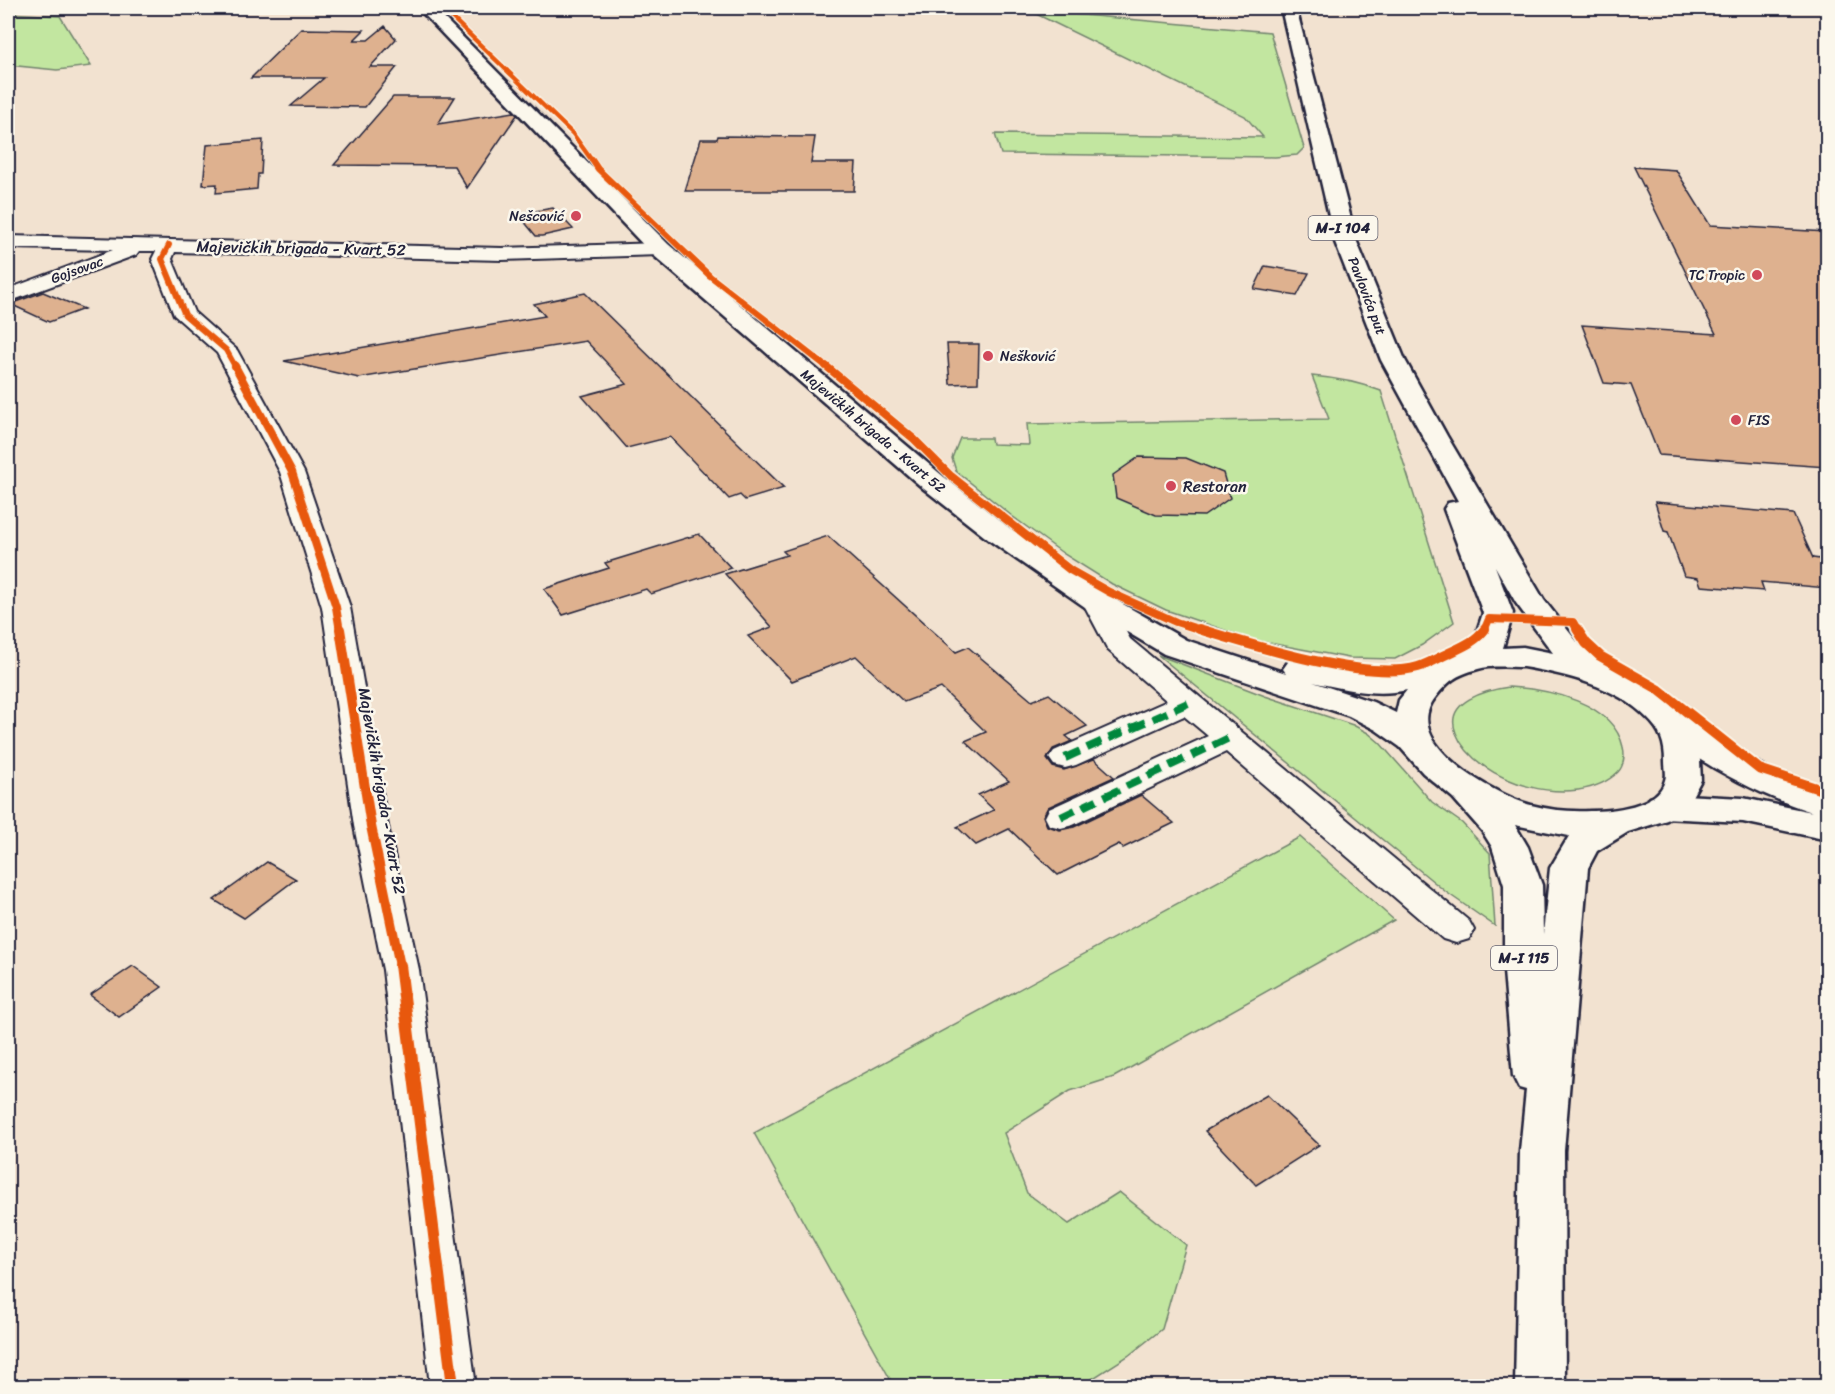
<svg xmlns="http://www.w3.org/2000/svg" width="1835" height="1394" font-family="Sriracha,sans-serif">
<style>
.green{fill:#c2e6a0;stroke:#72846e;stroke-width:1.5}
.building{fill:#deb18f;stroke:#22223b;stroke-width:1.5}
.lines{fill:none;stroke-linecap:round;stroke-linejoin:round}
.minor-casing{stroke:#22223b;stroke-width:4}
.secondary-casing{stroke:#22223b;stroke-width:5}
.primary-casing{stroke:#22223b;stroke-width:5}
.minor{fill:#fbf7ec;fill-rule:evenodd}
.secondary{fill:#fbf7ec;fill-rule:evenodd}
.primary{fill:#fbf7ec;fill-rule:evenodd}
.quiet{stroke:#00873e;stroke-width:8;stroke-dasharray:16 8;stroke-linecap:butt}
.cycleway-far4-casing{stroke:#fbf7ec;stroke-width:7}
.cycleway-far3-casing{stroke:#fbf7ec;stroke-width:8}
.cycleway-far2-casing{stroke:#fbf7ec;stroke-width:10}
.cycleway-far1-casing{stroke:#fbf7ec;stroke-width:14}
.cycleway-casing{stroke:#fbf7ec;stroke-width:16}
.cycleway-far4{stroke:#e8590c;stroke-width:4.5}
.cycleway-far3{stroke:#e8590c;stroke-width:6}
.cycleway-far2{stroke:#e8590c;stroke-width:8}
.cycleway-far1{stroke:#e8590c;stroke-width:10}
.cycleway{stroke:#e8590c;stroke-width:12}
.poi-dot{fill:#d1495b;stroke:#fbf7ec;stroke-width:2}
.labels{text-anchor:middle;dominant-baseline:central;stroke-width:5;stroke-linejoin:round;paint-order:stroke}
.far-poi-label{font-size:14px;fill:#22223b;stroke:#fbf7ec;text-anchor:end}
.far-street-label{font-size:14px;fill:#22223b;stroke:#fbf7ec}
.shield{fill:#fbf7ec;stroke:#636270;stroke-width:1.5}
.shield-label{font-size:15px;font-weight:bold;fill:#22223b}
.street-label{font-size:16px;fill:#22223b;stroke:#fbf7ec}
.poi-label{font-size:16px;fill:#22223b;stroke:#fbf7ec;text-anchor:start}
</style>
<rect width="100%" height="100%" fill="#f2e2d0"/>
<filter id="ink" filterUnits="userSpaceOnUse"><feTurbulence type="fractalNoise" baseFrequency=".0167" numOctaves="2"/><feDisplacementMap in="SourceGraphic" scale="12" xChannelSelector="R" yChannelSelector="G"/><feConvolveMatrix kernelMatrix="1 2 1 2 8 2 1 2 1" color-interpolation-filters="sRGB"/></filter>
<g filter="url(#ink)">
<!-- green -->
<path class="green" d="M1028,10L1270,32L1304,148L1297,155L1275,157L1001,154L995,134L1263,137L1245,116Z
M8,13L60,16L91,66L57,70L8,65Z
M1312,376C1337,378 1358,382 1381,391L1454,622L1422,645L1395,659L1349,658L1254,640L1166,610L1112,584L1064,554L1012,516L956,471L952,458L960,438H991L992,444L1029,445L1027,424L1329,419Z
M1158,655L1265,696L1353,725L1368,733L1380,743L1432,802L1462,823L1490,853L1495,926L1446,892Z
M1509,687C1548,689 1613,702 1623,747C1625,755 1624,766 1618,772C1577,812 1476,784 1456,733C1443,701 1487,690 1509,687Z
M1300,837L1394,920L1114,1077L1070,1091L1004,1133L1027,1193L1069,1224L1119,1192L1186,1245L1162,1329L1128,1356L1081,1386H894L754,1133Z"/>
<!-- building -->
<path class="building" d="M385,26L396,39L370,67H397L365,107L291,106L324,78H251L301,29L364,30L354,40H368Z
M393,97H455L438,124L514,112L517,115L467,188L454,166L334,165Z
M718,136L815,137L811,163H856L854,191H685L701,139H717Z
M263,140L261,174H258L257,189L216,193L217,184L203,185L207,145Z
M1634,167L1676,170L1710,225L1827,232V467L1659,455L1631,385L1604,383L1582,325L1716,334Z
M553,208L573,229L542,236H536L518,214Z
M1265,266L1309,273L1297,296L1254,289Z
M43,292L84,309L49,322L10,304Z
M585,293L784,488L745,500L740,495L729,499L670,437L627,448L582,396L627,384L586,341L359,378L284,361L545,316L534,304Z
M947,344H979L978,383L950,384Z
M1139,457L1186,458L1223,473L1230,498L1204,516L1156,515L1116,498L1113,475Z
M1655,502L1793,514L1813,558L1827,560V588L1761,582L1764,591L1701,586L1698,578L1684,576L1668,532L1664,531Z
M699,534L731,568L651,594L646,589L563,615L544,589L609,568L605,563Z
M828,536L956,652L968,647L1032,701L1049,694L1087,726L1066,736L1072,741L1053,749L1047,759L1053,767L1064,770L1094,759L1114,777L1048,807L1043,816L1047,826L1060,830L1074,827L1141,795L1174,823L1123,848L1119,844L1058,875L1009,829L976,845L957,827L994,810L978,795L1009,781L965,741L986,732L941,688L904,702L856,656L792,681L748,636L772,627L725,574L787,555L783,551Z
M267,862L296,879L244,918L214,900Z
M133,966L162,987L119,1017L90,995Z
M1267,1095L1319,1145L1256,1185L1205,1131Z"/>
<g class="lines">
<defs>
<path id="minor" d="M8,236L502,248L660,243L667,245L670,249L667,253L660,255L502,260L175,252L172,259L194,312L237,350L304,472L350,607L388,826L419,970L476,1386H430L383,970L354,826L322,607L280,472L217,353L174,315L152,259L156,251H139L136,255L8,302V289L113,250L8,248Z
M1096,593L1106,595L1130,639L1469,921L1474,930L1469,939L1456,943L1443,939L1226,752L1073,825L1061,828L1049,825L1045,817L1049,809L1208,736L1184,716L1076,765L1065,768L1054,765L1049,758L1054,751L1167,701L1108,650L1082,601L1086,595Z"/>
<path id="secondary" d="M1669,711L1681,715C1727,747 1774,775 1828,792V840L1743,822L1663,818L1650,814L1645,806L1650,798L1663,794L1743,798L1812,812C1765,797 1724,776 1684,749C1672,741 1660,734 1652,722L1657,715Z"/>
<path id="primary" d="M418,8H434L668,244L944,477L1009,528L1107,595L1186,640L1286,673L1283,669L1288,662L1299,659L1342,669L1390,674L1427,666L1458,654L1473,643L1483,613L1444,509L1448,503L1458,501L1381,360L1335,242L1281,8H1296L1357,242L1405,360L1447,436L1544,600L1581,647L1604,661L1609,668L1632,677L1671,703L1699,743L1701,780L1689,802L1679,812L1667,820L1628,832L1597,851L1588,868L1564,1151L1565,1386H1515L1520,1151L1526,1090L1519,1088L1513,1076L1504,971V885L1492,847L1482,831L1453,798L1423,773L1400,747L1376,730L1349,716L1164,654L1085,607L989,540L924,489L652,254ZM1495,566L1516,603L1553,653L1523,647L1503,648L1513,613ZM1523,667C1565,674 1616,686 1647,718C1661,731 1665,744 1665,762C1665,768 1667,775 1665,780C1659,807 1611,811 1590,811C1570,812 1550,810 1531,805C1498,796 1399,744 1435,698C1448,681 1456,675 1478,669C1492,665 1509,667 1523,667ZM1313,682C1343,689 1376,697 1407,690L1399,700L1396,713L1373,702ZM1515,825L1569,836L1550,868L1543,934L1542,885L1528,847Z"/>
</defs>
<!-- minor casing -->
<use href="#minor" class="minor-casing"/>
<!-- secondary casing -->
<use href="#secondary" class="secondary-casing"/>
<!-- primary casing -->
<use href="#primary" class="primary-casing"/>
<!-- minor -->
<use href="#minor" class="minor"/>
<!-- secondary -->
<use href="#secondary" class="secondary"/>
<!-- primary -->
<use href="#primary" class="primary"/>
<!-- quiet -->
<path class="quiet" d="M1065,758L1188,703
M1061,817L1229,738"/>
<defs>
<path id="cycleway-far4" d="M442,8L573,134L593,162"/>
<path id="cycleway-far3" d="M592,160L598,169L710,276L828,368
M169,245L162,259L185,315L226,350L236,368"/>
<path id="cycleway-far2" d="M235,366L292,472L336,607L340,631
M826,366L914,439L951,476L1070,570L1109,592L1176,622L1204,631
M1484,631L1489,619L1573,622L1578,631"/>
<path id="cycleway-far1" d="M340,629L371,826L400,966
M1199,629C1251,645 1367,682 1418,667C1428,664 1438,658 1447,654C1462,647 1475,642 1485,629
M1577,629L1586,643L1600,656L1658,689L1759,769L1828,792"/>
<path id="cycleway" d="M400,965L453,1386"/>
</defs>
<!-- cycleway-far4 casing -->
<use href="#cycleway-far4" class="cycleway-far4-casing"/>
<!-- cycleway-far3 casing -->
<use href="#cycleway-far3" class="cycleway-far3-casing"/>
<!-- cycleway-far2 casing -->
<use href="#cycleway-far2" class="cycleway-far2-casing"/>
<!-- cycleway-far1 casing -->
<use href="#cycleway-far1" class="cycleway-far1-casing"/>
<!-- cycleway casing -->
<use href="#cycleway" class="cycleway-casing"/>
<!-- cycleway-far4 -->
<use href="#cycleway-far4" class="cycleway-far4"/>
<!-- cycleway-far3 -->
<use href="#cycleway-far3" class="cycleway-far3"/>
<!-- cycleway-far2 -->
<use href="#cycleway-far2" class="cycleway-far2"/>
<!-- cycleway-far1 -->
<use href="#cycleway-far1" class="cycleway-far1"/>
<!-- cycleway -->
<use href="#cycleway" class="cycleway"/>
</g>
</g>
<!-- markers -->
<g class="poi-dot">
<circle cx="576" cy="216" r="6"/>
<circle cx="1757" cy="275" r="6"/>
<circle cx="988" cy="356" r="6"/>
<circle cx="1736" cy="420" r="6"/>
<circle cx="1171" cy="486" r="6"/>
</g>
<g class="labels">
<!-- far-poi labels -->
<g class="far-poi-label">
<text x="564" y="216">Nešcović</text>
<text x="1745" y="275">TC Tropic</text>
<text x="1000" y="356" text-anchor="start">Nešković</text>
<text x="1748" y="420" text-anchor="start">FIS</text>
</g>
<!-- far-street labels -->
<g class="far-street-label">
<text transform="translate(77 270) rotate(-20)">Gojsovac</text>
<text transform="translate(1367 296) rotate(69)">Pavlovića put</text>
<text transform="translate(873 431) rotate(40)">Majevičkih brigada - Kvart 52</text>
</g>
<!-- shield labels -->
<g class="shield">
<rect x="1308.5" y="216" width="69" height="24" rx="4.5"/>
<rect x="1491" y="946" width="66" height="24" rx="4.5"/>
</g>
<g class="shield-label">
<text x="1343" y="228">M-I 104</text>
<text x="1524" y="958">M-I 115</text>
</g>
<!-- street labels -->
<g class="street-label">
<text transform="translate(301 248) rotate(1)">Majevičkih brigada - Kvart 52</text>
<text transform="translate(382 791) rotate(80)">Majevičkih brigada - Kvart 52</text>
</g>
<!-- poi labels -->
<g class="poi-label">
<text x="1183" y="486">Restoran</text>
</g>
</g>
<!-- margin -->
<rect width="1835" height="1394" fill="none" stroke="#fbf7ec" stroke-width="30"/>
<rect x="15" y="15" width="1805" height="1364" fill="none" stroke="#22223b" stroke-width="2" filter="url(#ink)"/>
</svg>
